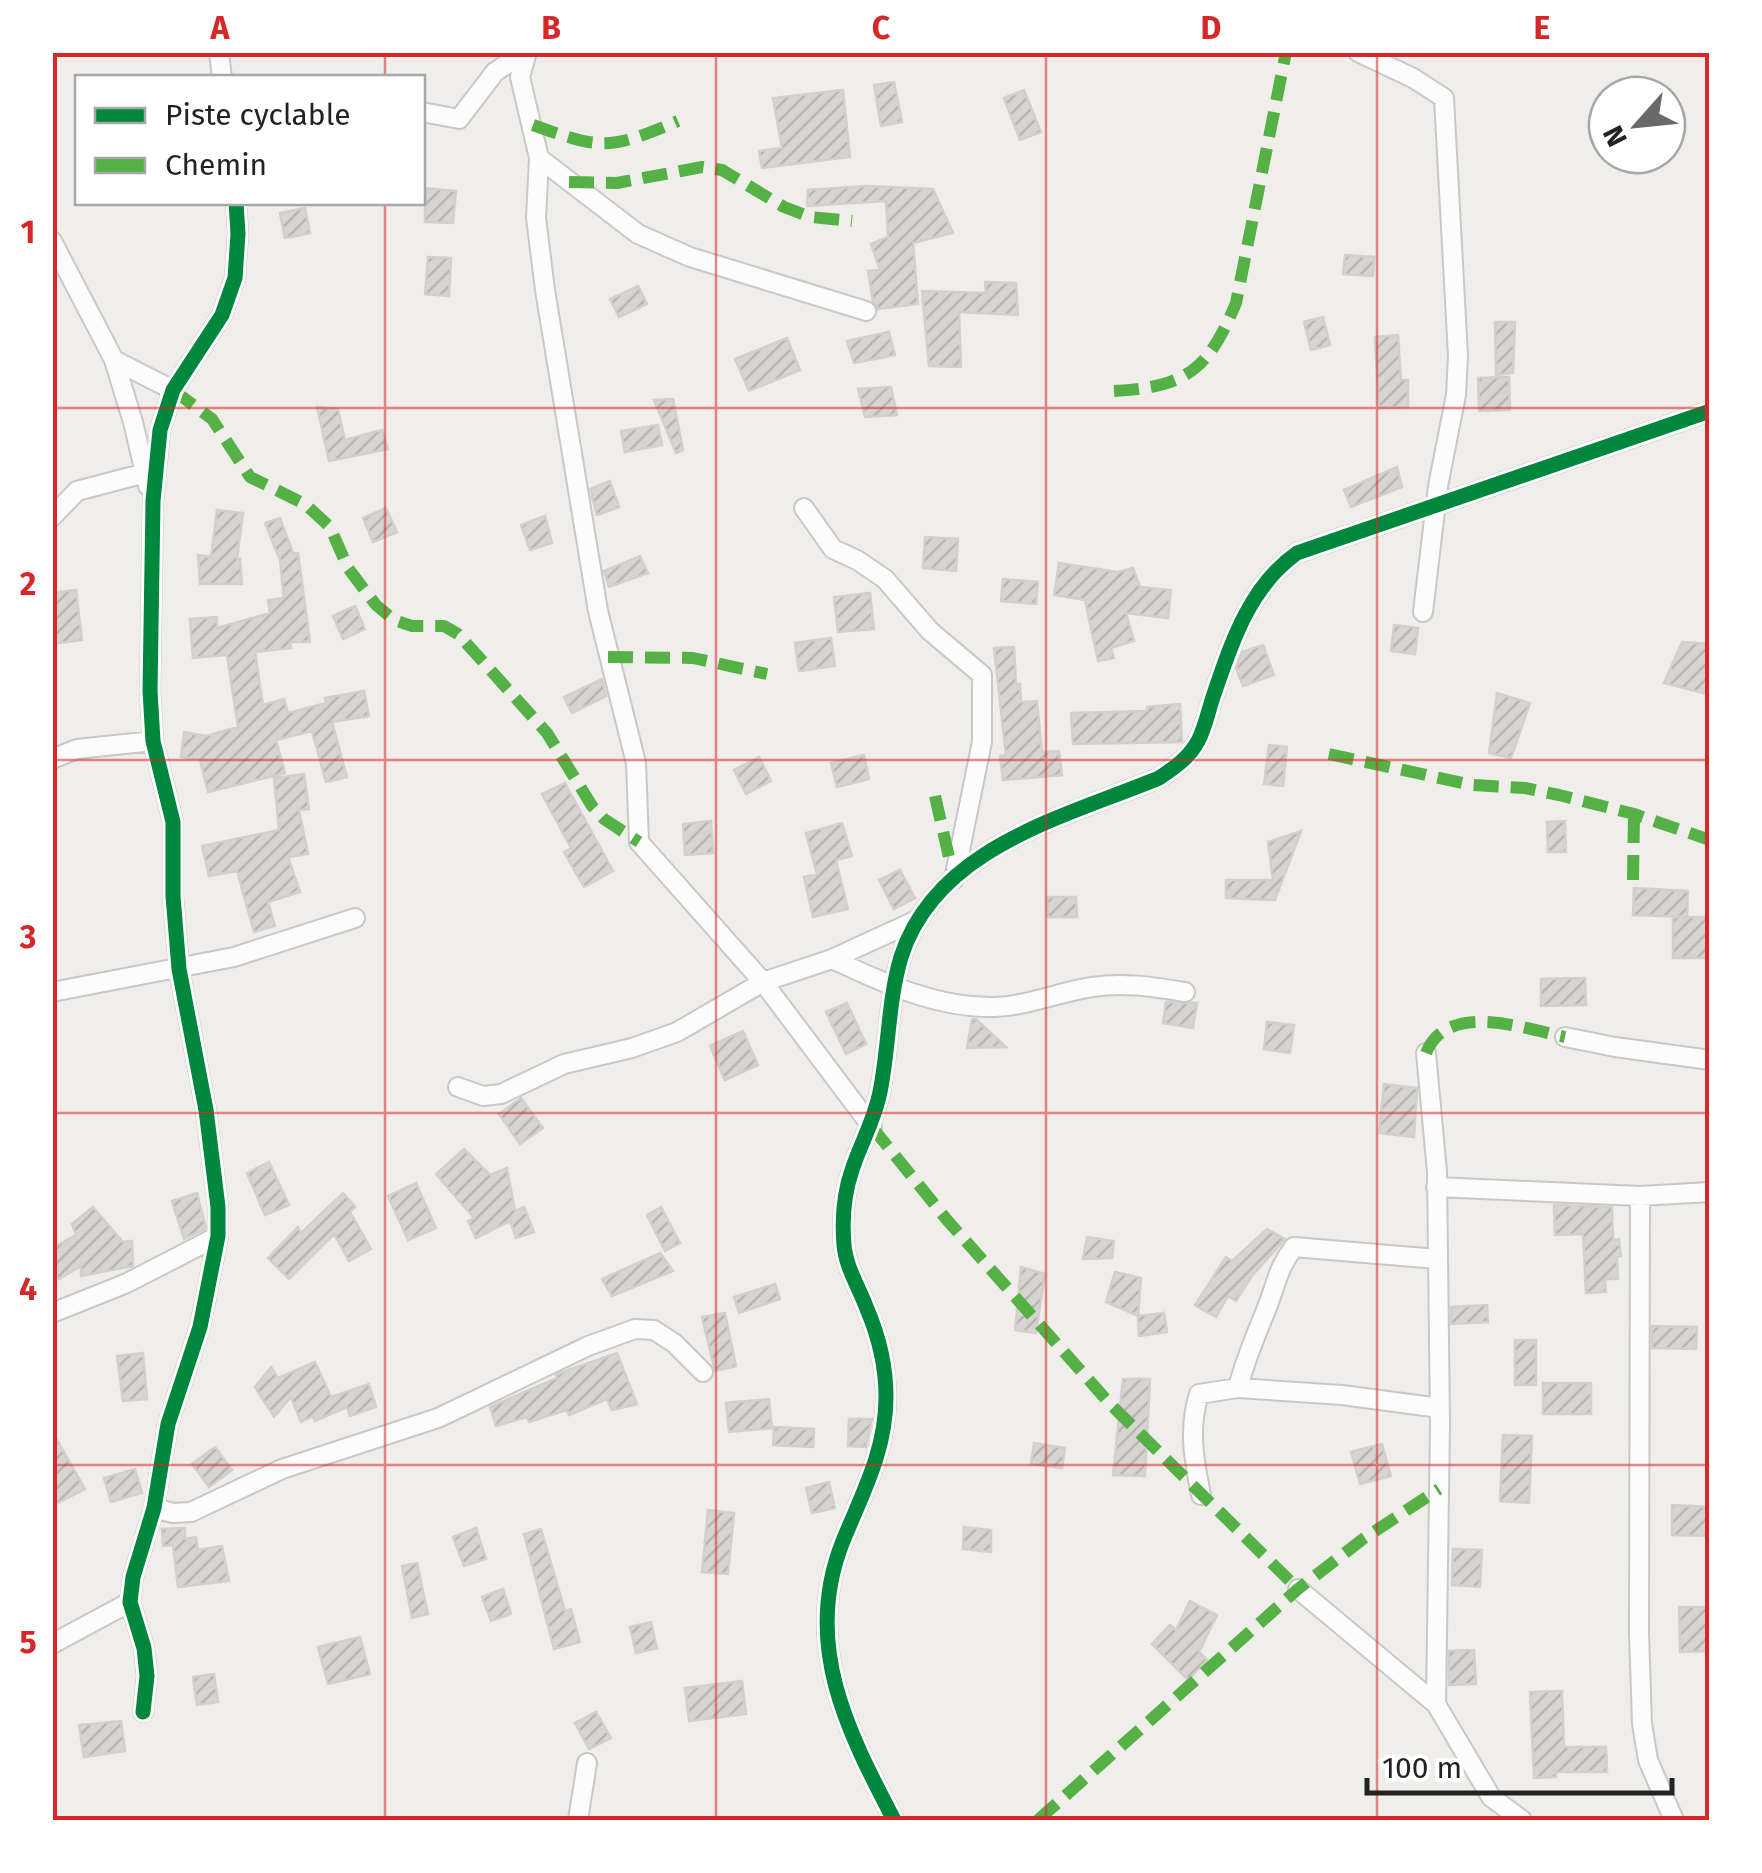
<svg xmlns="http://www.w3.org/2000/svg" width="1762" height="1873" font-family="'Fira Sans',sans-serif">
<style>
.building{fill:url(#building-hatch);stroke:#d3d0cc;stroke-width:2.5}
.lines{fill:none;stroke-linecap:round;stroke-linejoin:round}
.street-casing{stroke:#c9c8c7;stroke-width:22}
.street{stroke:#fdfcfc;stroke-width:18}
.quiet{stroke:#55b145;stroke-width:12;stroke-dasharray:25 12;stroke-linecap:butt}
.cycleway-casing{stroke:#fff;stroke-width:21}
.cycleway{stroke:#00873e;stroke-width:15}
.grid{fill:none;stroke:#d62828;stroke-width:2.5;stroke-opacity:0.55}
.neatline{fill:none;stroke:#d62828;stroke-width:4}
.grid-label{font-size:32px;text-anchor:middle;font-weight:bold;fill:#d62828}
</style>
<defs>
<pattern id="building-hatch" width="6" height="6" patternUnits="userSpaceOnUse" patternTransform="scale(2.5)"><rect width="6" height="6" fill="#d7d4d2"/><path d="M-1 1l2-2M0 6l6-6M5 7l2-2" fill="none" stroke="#b8b6b4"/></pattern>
</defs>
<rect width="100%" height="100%" fill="#f0eeeb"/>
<!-- building -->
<path class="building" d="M894,82L902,122L881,126L874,85Z
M843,90L850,157L762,168L759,151L782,148L773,98Z
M1024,90L1041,132L1020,140L1004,98Z
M866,186L933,189L953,233L913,243L918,304L878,309L873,301L868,271L880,270L871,244L888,237L886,201L807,206L808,190Z
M425,188L456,191L453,223L425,222Z
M305,208L310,233L285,238L280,213Z
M1345,255L1374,257L1373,276L1343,274Z
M428,257L451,258L449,296L425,294Z
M985,282L1016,283L1018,315L959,312L961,367L929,366L922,291L986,293Z
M638,286L647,304L619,317L610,299Z
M1323,317L1330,345L1311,350L1304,322Z
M1495,322H1515L1513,373L1496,375Z
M889,332L895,355L854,363L847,341Z
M1398,335L1401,380H1408V407L1379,408L1375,337Z
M787,338L800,370L749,391L735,359Z
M1509,377L1510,410L1479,411L1478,378Z
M891,387L897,415L865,417L858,389Z
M673,399L683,450L676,453L654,400Z
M317,407L338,409L345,440L382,430L388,449L329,461Z
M658,425L662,445L625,452L621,431Z
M1397,467L1402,487L1351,507L1344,490Z
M610,481L619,507L597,515L590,489Z
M386,508L397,532L373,542L363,518Z
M217,510L243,513L237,559H240L242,584H200L198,555L211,557Z
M545,516L552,543L530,550L521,525Z
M280,518L293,553H298L310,642H290L291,648L255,652L263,705L284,699L288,713L326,703L325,698L364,691L369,716L332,722L347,777L326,782L312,731L276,740L285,773L208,792L200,760L181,757L184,732L206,736L238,727L227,655L193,658L190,619L217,617V628L270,613L268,600L284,598L280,560L265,523Z
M925,537L958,539L956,571L923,568Z
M640,556L648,573L609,587L604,571Z
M1059,563L1118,572L1133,568L1140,587L1171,590L1168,618L1126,613L1134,641L1111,648L1114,658L1098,661L1085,600L1054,595Z
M1003,579L1038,582L1036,604L1001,601Z
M76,590L82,640L52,644V593Z
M870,593L874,629L838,632L834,597Z
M355,606L365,629L343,639L333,616Z
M1394,625L1418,628L1415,654L1391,651Z
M831,638L835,666L799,671L795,643Z
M1682,642L1710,644V695L1664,683Z
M1263,645L1274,675L1243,686L1236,668L1242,652Z
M1014,647L1016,684H1020L1021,702L1037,701L1042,752L1059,751L1062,775L1003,780L1000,756L1006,755L994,648Z
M602,679L606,696L572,713L564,697Z
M1497,693L1530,703L1511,758L1489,753Z
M1180,704L1182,742L1073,744L1071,713L1147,711V707Z
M1269,745L1287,747L1283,786L1264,784Z
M864,755L869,779L837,787L831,763Z
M759,757L771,781L746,794L734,770Z
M304,774L309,809L299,810L308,854L288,857L300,892L268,902L275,926L254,932L237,871L209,876L202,846L279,830L274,778Z
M565,783L613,871L584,887L564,852L571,848L542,794Z
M711,821L713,853L685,855L683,824Z
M1565,821L1566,852H1548L1547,822Z
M842,823L852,856L836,860L848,909L813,917L804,877L817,874L806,833Z
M1301,831L1275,900L1226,898V880H1273L1268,842Z
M900,870L915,898L894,909L879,880Z
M1634,888L1688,891L1687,917L1633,915Z
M1047,897H1076L1077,917H1048Z
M1673,917H1710V958H1673Z
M1585,978L1586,1005L1541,1006V979Z
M1166,1002L1197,1003L1193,1028L1163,1023Z
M847,1003L866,1044L846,1054L826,1012Z
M972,1019H976L1006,1047L967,1048Z
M1267,1022L1294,1025L1290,1053L1264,1049Z
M743,1031L758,1065L725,1080L710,1046Z
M1384,1084L1417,1088L1414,1137L1379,1133Z
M521,1098L543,1128L520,1144L499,1114Z
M464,1149L490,1175L507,1168L515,1211L524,1207L534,1232L516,1238L510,1221L476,1238L468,1221L474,1218L436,1174Z
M269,1162L289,1205L265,1215L247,1173Z
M416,1183L436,1228L408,1240L388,1196Z
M197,1193L206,1228L184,1239L172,1201Z
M343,1193L355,1207L350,1212L371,1249L349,1261L334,1234L289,1279L268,1258L298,1227L301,1233Z
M1554,1205L1612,1207L1613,1240L1619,1239L1621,1256L1617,1257L1618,1279H1605L1606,1292L1586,1293L1583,1234L1555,1235Z
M93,1207L123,1242L132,1241L133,1266L81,1276V1266L59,1279L52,1268V1248L76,1235L72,1224Z
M661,1207L680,1243L665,1251L647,1215Z
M1267,1229L1285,1239L1252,1276L1236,1301L1228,1296L1216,1317L1195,1305L1226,1257L1232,1261Z
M1087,1237L1114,1241L1112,1258L1083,1259Z
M660,1253L673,1271L612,1296L602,1279Z
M1021,1267L1045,1274L1036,1333L1015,1330Z
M1115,1272L1141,1278L1138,1316L1106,1302Z
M775,1284L780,1299L739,1313L734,1297Z
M1487,1305L1488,1322L1451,1324V1307Z
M725,1313L736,1366L715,1371L702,1317Z
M1164,1313L1167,1332L1139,1336L1138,1316Z
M1652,1326L1697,1327L1696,1349L1652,1348Z
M1515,1340H1536V1385H1515Z
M143,1353L147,1399L123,1401L117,1356Z
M617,1353L637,1404L612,1410L607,1399L569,1415L567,1410L529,1422L527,1417L496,1426L490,1407L557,1378L556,1375L568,1370Z
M315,1362L331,1397L369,1384L376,1407L350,1416L347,1407L315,1421L313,1416L301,1422L291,1397L274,1417L255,1387L271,1367L278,1378Z
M1123,1379H1150L1145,1476L1113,1475Z
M1543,1383H1591V1414H1543Z
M769,1399L772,1428L729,1432L726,1403Z
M849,1419H872L866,1447L848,1446Z
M774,1427L814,1429L813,1447L773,1445Z
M52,1431L85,1489L52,1506Z
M1503,1435L1532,1436L1529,1503L1500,1501Z
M1034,1443L1065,1448L1062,1468L1031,1464Z
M1382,1444L1391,1476L1360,1484L1351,1452Z
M215,1447L232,1470L209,1487L192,1464Z
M135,1469L142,1493L111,1502L104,1478Z
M829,1482L835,1508L812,1513L806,1488Z
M1672,1505L1710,1507V1536L1672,1535Z
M708,1510L734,1513L728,1574L702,1572Z
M964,1527L991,1530V1552L963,1549Z
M185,1528V1539L196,1537L198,1550L222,1546L229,1581L178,1587L173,1545L163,1546L162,1529Z
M476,1528L486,1559L464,1566L453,1537Z
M541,1529L565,1611L571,1609L580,1642L554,1649L524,1534Z
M1453,1549L1482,1550L1480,1587L1452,1585Z
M417,1563L428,1614L412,1618L402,1566Z
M503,1589L511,1614L491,1621L482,1597Z
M1190,1601L1217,1615L1199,1652L1207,1660L1188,1680L1152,1644L1170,1625L1176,1630Z
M1679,1607H1710V1651L1680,1652Z
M651,1622L657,1648L636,1653L630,1627Z
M360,1637L370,1674L328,1684L318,1647Z
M1474,1650L1476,1684L1449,1685V1651Z
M214,1674L218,1702L197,1705L193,1677Z
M742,1681L746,1714L689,1721L685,1688Z
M1562,1691L1564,1747H1606L1607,1772H1556V1777L1534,1778L1530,1692Z
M596,1712L611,1738L589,1749L575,1723Z
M121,1721L125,1751L84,1757L79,1725Z"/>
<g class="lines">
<defs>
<path id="street" d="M219,52L222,78
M527,52L520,77L539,158L536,218L545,290L598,611L636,763L639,842L763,982L872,1127
M1358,52L1413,78L1444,98L1458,356L1456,395L1438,486L1423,612
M422,112L459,119L495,72L525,52
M539,158L638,234L690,257L866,311
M52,241L114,360L133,422L148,486
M114,360L173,390
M804,508L833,549L857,560L885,579L930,631L982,675V742L954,879
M52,517L77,491L145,473
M52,759L77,749L153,741
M832,959C884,983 935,1008 994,1007C1028,1006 1059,992 1092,987C1124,982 1153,987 1185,992
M52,992L234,957L355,918
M1565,1037L1615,1047L1710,1060
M1426,1053L1437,1172L1440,1423L1436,1704
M458,1087L483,1096L501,1094L564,1064L632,1048L677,1032L763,982L832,959L917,920
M1436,1187L1640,1196L1710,1192
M1640,1196L1639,1633L1642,1724L1648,1760L1674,1820
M52,1313L127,1283L218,1236
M1238,1388L1342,1395L1440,1408
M1201,1495C1194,1460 1188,1429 1199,1394L1238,1388C1245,1359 1257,1333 1268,1305C1277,1281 1278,1268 1294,1247L1437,1259
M154,1508L173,1513L191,1512L282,1469L438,1418L588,1346L635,1329L654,1330L674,1343L703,1372
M1298,1589L1436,1704L1491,1797L1522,1820
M52,1644L130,1602
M143,1712L147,1676L144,1648L130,1602L133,1577L154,1508L168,1424L200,1327L218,1236V1207L206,1110L179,969L173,896V822L153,741L150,691L153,501L160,430L173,390L222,315L235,278L238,234L236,202
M578,1820L587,1763
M894,1820C847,1730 802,1643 843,1541C863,1492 886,1450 886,1397C886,1366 879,1337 867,1309C859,1287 846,1268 844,1245C842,1221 844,1193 852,1170C861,1142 874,1122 880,1092C889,1048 888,1001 901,957C936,847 1065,817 1159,778C1174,768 1189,758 1198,741C1205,728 1208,712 1213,697C1231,644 1249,587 1297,553L1710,411"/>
</defs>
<!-- street casing -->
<use href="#street" class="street-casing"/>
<!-- street -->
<use href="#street" class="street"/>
<!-- quiet -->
<path class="quiet" d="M533,125C602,150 609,150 678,121
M569,182L617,183L702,167L722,170L784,207L810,217L852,221
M173,390L212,419L250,477L305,504L330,527L348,568L376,605L394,620L412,626H444L458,634L547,733L592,806L604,819L639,842
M1114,391C1187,387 1208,370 1236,303L1286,52
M608,657L693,658L767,674
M1329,754L1472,785L1525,788L1559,795L1634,814L1710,840
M935,796L954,879
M1633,880L1634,814
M1426,1053C1447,1001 1523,1028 1565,1037
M872,1127L947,1220L1111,1405L1298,1589
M1038,1820L1298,1589L1363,1539L1439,1489"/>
<defs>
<path id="cycleway" d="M143,1712L147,1676L144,1648L130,1602L133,1577L154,1508L168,1424L200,1327L218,1236V1207L206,1110L179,969L173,896V822L153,741L150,691L153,501L160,430L173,390L222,315L235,278L238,234L236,202
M894,1820C847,1730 802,1643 843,1541C863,1492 886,1450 886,1397C886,1366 879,1337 867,1309C859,1287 846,1268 844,1245C842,1221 844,1193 852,1170C861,1142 874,1122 880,1092C889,1048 888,1001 901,957C936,847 1065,817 1159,778C1174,768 1189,758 1198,741C1205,728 1208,712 1213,697C1231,644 1249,587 1297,553L1710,411"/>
</defs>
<!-- cycleway casing -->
<use href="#cycleway" class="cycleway-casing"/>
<!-- cycleway -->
<use href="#cycleway" class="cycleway"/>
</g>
<!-- grid -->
<path class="grid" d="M385,52V78M716,52V1820M1046,52V1820M1377,52V1820M385,202V1820M52,408H1710M52,760H1710M52,1113H1710M52,1465H1710"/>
<!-- border -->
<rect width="1762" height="1873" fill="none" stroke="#ffffff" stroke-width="110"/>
<!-- legend -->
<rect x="75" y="75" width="350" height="130" fill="#ffffff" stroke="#a7a7a7" stroke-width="2.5"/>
<rect x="95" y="108" width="50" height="15" fill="#00873e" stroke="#a7a7a7" stroke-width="2.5"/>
<text x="165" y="125" font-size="30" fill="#222222">Piste cyclable</text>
<rect x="95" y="158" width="50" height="15" fill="#55b145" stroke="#a7a7a7" stroke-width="2.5"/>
<text x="165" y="175" font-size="30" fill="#222222">Chemin</text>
<!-- north arrow -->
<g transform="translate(1637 125) rotate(243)"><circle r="48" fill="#ffffff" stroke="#a7a7a7" stroke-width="2.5"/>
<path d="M0-8L18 38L0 25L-18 38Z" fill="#6a6968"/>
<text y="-15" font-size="28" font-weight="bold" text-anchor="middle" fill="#222222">N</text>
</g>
<!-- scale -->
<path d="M1367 1778v15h305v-15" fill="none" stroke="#222222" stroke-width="5"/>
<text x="1382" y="1778" font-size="30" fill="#222222" stroke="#ffffff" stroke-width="8" paint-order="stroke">100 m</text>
<rect x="55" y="55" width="1652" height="1763" class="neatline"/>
<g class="grid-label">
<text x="220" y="39">A</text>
<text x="551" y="39">B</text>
<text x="881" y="39">C</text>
<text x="1211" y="39">D</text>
<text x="1542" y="39">E</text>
<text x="28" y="243">1</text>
<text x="28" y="595">2</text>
<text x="28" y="948">3</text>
<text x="28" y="1300">4</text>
<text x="28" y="1653">5</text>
</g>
</svg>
